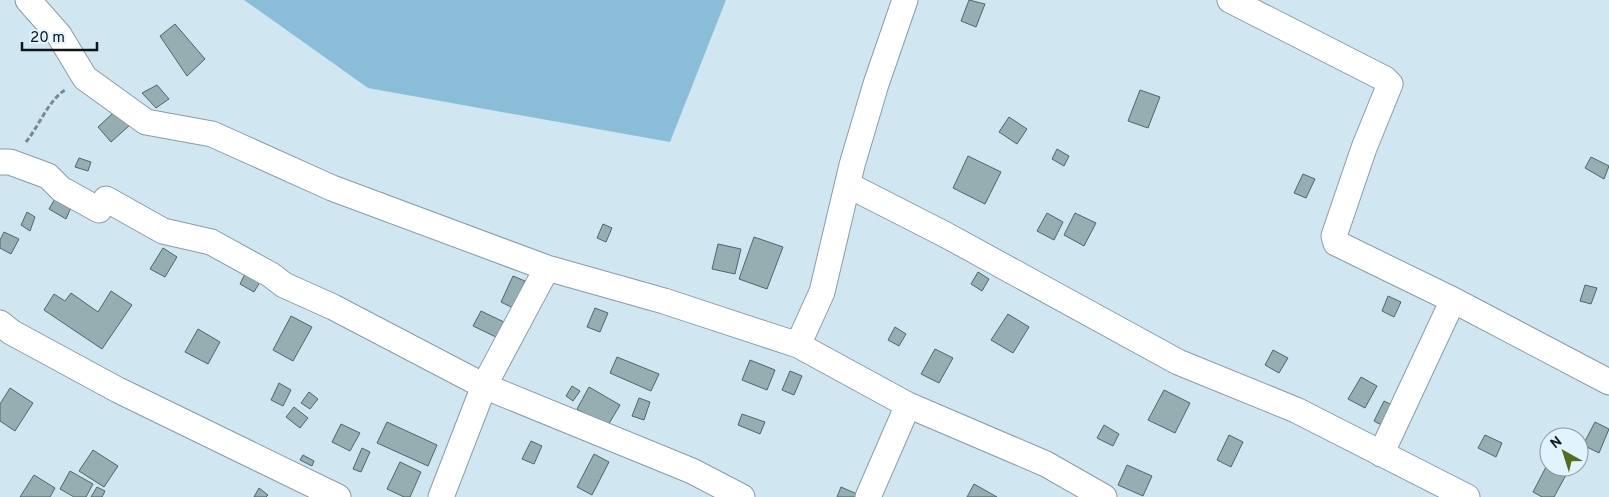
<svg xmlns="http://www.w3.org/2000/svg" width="1609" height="497" font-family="Overpass,sans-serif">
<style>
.green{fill:#8abed8}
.building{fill:#95aeb2;stroke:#4f666a}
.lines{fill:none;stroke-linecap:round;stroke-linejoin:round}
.street-casing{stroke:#889ca7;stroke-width:27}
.path{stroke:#788890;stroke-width:3;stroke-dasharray:5 2.5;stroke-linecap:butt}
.street{stroke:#fff;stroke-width:25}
</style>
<rect width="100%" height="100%" fill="#d0e7f2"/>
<!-- green -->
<path class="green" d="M244,0H726L670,142L368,88Z"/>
<!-- building -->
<path class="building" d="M969,0L985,4L976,27L961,21Z
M175,24L205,59L187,76L160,36Z
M157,85L169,99L156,108L142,93Z
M1140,90L1160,97L1148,128L1128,121Z
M113,113L130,125L111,142L98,127Z
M1009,117L1027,129L1017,144L999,132Z
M1057,149L1069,156L1064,166L1052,159Z
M968,156L1001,172L985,204L953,188Z
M1591,157L1609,166L1604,179L1585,168Z
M79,158L91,162L88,171L75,167Z
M1303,174L1315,179L1306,198L1294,193Z
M56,197L73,203L66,219L49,209Z
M27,212L35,217L30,231L21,225Z
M1047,213L1063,222L1054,240L1037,231Z
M1075,213L1096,223L1084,246L1064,235Z
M603,224L612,228L606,242L597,238Z
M4,232L19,239L11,254L0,248V240Z
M754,237L783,247L767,289L739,279Z
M718,244L741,249L735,274L712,269Z
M163,248L177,257L165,277L150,269Z
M978,272L989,279L982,291L971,284Z
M245,274L260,282L254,292L240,284Z
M513,276L525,281L513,308L501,302Z
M1585,285L1597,288L1591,304L1580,301Z
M111,291L132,305L102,349L44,310L54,294L65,301L71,293L98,312Z
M1388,296L1401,302L1394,317L1382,311Z
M595,308L608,313L600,332L587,327Z
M481,311L504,322L496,337L473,326Z
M1008,314L1029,327L1013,353L991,340Z
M291,316L312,327L293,361L273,350Z
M895,327L906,334L899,346L888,340Z
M198,329L220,342L208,364L185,352Z
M935,349L953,358L939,383L921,374Z
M1273,350L1288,358L1279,373L1265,365Z
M617,357L659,374L651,391L610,373Z
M750,360L775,370L767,390L742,380Z
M790,371L802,376L794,395L782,390Z
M1361,377L1377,386L1365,408L1348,399Z
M279,383L291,390L283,406L271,400Z
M572,386L580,391L573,401L566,396Z
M589,387L620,405L607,427L577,409Z
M10,388L33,403L15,431L0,421V404Z
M1164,390L1190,403L1175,433L1148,420Z
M309,392L318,399L310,409L301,403Z
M639,398L650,402L644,420L632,416Z
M1384,401L1398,408L1387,428L1374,421Z
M294,407L308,418L300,428L286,417Z
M742,414L765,422L760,434L738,425Z
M387,422L437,445L428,466L377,443Z
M1595,422L1609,429L1599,453L1583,445Z
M341,424L360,433L350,451L332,442Z
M1104,425L1119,434L1113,446L1097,438Z
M1229,435L1243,442L1231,467L1217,460Z
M1485,435L1502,443L1496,457L1478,448Z
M531,441L542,446L534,464L522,459Z
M362,448L370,452L361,472L353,469Z
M93,450L118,466L104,487L79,471Z
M594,454L609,462L592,495L577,487Z
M303,455L314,461L312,466L300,460Z
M400,462L421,472L410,497H404L387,489Z
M1127,465L1152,476L1143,496L1118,485Z
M1547,465L1566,475L1554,497H1542L1533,492Z
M70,471L93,484L86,497H74L60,489Z
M34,475L55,488L50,497H20Z
M974,484L997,497H967Z
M97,487L105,491L102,497H91Z
M841,487L857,494L855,497H837Z
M259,488L268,495L266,497H254Z"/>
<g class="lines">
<defs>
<path id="street" d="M28,0L59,35L85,78L146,122L212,134L332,188L547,268L664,301L798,345L908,405L1046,464L1104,497
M1230,0L1385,79L1390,84L1364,148L1334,236L1336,243L1453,300L1609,382
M0,162H10L48,176L61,189L99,210L106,199L163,231L211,242L271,275L284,285L333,307L484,386L692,471L742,497
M848,185L946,235L1178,362L1296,410L1467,497
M0,323L11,332L118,390L338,497
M798,345L822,292L852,165L876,84L905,0
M1381,454L1453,300
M441,497L484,386L547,268
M868,497L908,405"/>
</defs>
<!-- street casing -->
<use href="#street" class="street-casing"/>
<!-- path -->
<path class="path" d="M26,142C39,126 48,101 65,90"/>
<!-- street -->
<use href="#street" class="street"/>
</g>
<!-- north arrow -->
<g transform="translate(1564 452) rotate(321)"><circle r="24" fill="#e1f3fc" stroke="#8c9aa1"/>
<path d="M0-4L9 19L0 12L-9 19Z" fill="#566d1d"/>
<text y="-8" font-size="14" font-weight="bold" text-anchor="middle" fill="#0d1519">N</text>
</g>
<!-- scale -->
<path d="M22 42v8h75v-8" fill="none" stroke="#0d1519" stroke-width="2.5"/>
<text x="30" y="42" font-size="15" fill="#0d1519" stroke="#e1f3fc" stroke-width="4" paint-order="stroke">20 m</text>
</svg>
